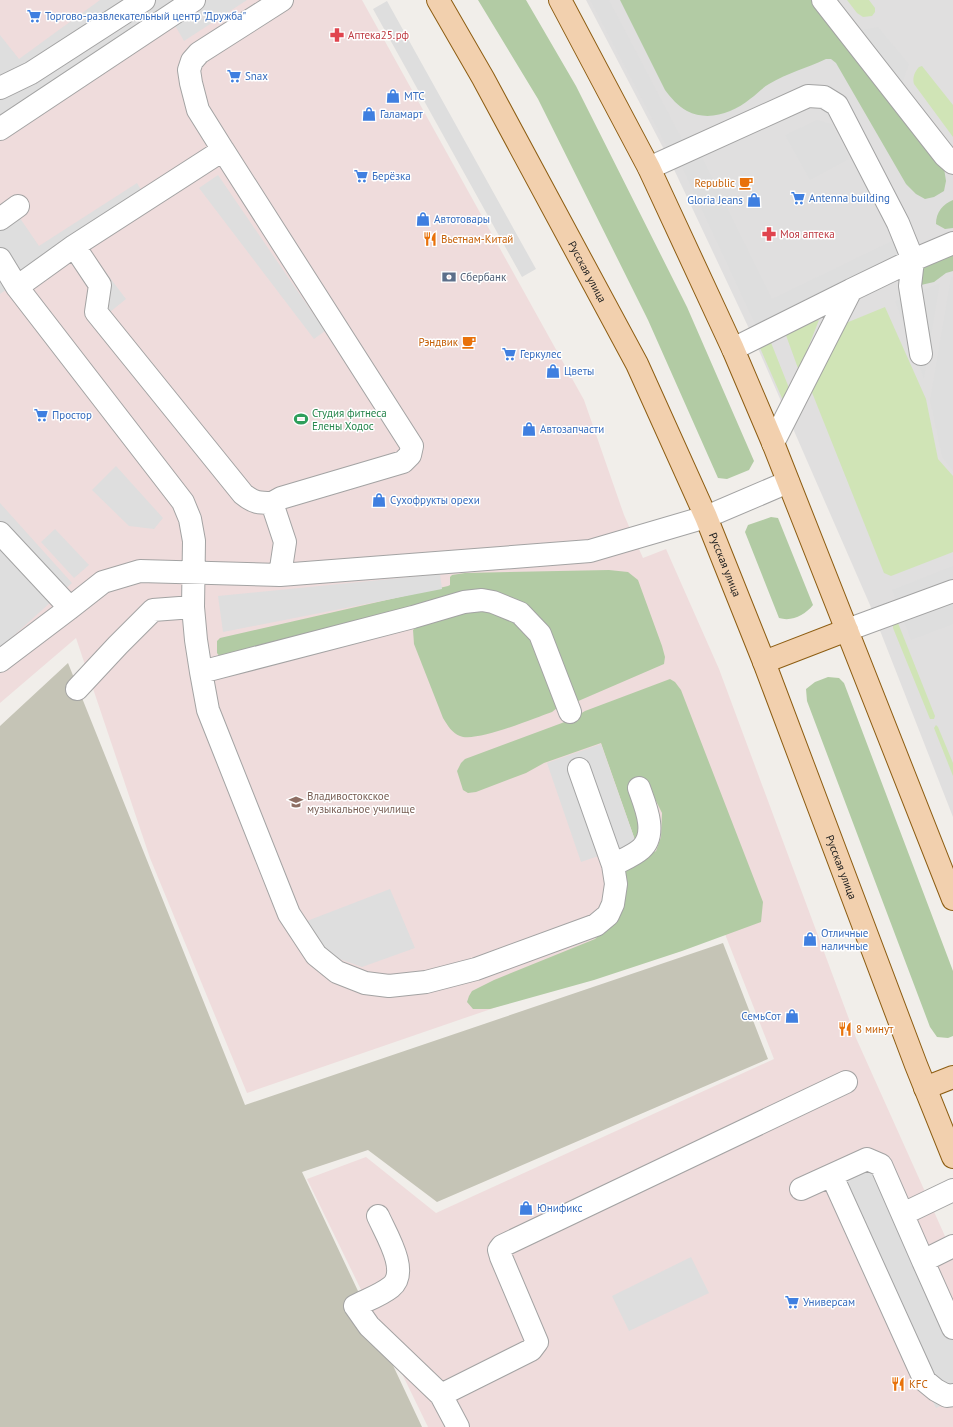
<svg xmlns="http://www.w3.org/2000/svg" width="953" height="1427" font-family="'PT Sans',sans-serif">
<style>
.residential{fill:#e0dfdf}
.commercial{fill:#efdcdc}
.construction{fill:#c5c4b6}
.grass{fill:#d0e4b6}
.forest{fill:#b2cba4}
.parking{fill:#dedede}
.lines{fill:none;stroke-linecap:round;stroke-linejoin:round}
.minor-casing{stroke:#a3a3a3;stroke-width:24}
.major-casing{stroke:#8d5d12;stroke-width:24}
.minor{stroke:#fff;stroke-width:22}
.major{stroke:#f2d0ae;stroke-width:22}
.labels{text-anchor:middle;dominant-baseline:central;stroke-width:3;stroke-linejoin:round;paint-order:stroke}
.shop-label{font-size:11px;fill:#366cbe;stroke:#fff;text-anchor:start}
.health-label{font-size:11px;fill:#be3a42;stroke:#fff;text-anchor:start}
.food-label{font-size:11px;fill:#c56008;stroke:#fff;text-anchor:start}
.street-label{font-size:11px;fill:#222;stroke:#fff}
.service-label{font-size:11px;fill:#4e5e75;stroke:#fff;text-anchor:start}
.leisure-label{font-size:11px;fill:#27864d;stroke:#fff;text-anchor:start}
.education-label{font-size:11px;fill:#785e54;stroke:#fff;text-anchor:start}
</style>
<rect width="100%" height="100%" fill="#f1eeea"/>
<!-- residential -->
<path class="residential" d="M586,0H953V817L870,605L753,337L670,161Z"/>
<!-- commercial -->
<path class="commercial" d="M0,0H362L584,400L624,515L643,558L666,549L719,669L856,1038L953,1254V1427H428L307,1179L366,1157L436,1213L774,1059L723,929L247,1093L150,858L76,638L0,703Z"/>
<!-- construction -->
<path class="construction" d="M68,663L245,1105L723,943L768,1059L437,1202L368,1150L302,1172L422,1427H0V726Z"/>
<!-- grass -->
<path class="grass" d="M847,0H869L875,8V12L872,16L863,17L857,13Z
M922,66L953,105V137L914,84C912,78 915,71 919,67Z
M885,307L926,399L938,459L953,476V552L891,576L884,573L811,390L846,323Z
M819,320L799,371L783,327Z
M768,335L791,393L785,405L757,341Z
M898,623L935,716L934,719H930L893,628V624Z
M936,725L938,727L953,763V776L934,728Z"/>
<!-- forest -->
<path class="forest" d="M478,0H526L576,86L687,307L754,461L749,470L727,479L718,478L648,320L538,99Z
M620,0H813L944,168L946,181L944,191L934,197L925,199L916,194L906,184L836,63L831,59H826C807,68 787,73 769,84C762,88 757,94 750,99C733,113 708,122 687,111C678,106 671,98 665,90Z
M953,200V228L945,229L936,224C936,212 943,204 953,200Z
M953,249V271L946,273L934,282L921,285L918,268Z
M771,517L778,518L813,605C805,615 792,622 779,618L745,532L748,525Z
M609,570L628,572L638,580L662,646L665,657L664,664L576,702L545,631L483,594L220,657L217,653V641L220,638L448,586L450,585V577L452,575L465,573Z
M465,607L516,618L534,636L559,702L557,708L552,712C535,718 475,743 460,736C452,733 448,726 443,718L414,644L413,630L419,624Z
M828,677L839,678L844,683L953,971V1036L948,1038L937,1037L930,1027L807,701L806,689L815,682Z
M670,679L675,682L681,690L763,902L761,922L682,951L594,980L490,1009H473L467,1002L469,996L472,991L494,980L595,939L611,924L624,868L656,851L661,837L662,813L650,789L636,843L601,743L544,763L526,773L476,792L468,793L463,790L457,771L461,763L465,759L570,720L585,711Z"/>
<!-- parking -->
<path class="parking" d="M100,0H177L111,45L0,115V35L19,59Z
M207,0H247L184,41L173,22Z
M590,0H609L684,143L669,151Z
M387,1L536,269L522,277L373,9Z
M878,27L909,64L902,84L860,30Z
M817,120L832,124L849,159L810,180L785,135Z
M702,157L772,299L900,237L908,255L756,326L681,165Z
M218,175L325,331L314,339L199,188Z
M137,183L144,195L0,294V213L11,205L39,246Z
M94,257L126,299L110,312L78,269Z
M951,277H953V471L942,457L930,400Z
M940,283L924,379L895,301Z
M116,466L163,518L154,529L129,526L92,490Z
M0,503L72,583L0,648Z
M55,529L89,565L74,578L41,542Z
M953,566V624L911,640L892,590Z
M440,574L442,589L223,632L218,596Z
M601,744L636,843L581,862L547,763Z
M390,889L415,948L362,967L320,952L307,921Z
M884,1161L953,1309V1400L936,1408L828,1188Z
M691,1257L709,1293L629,1331L612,1296Z"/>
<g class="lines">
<defs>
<path id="minor" d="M823,0L945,156L953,163
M0,88L31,73L144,0
M0,129L194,0
M223,150L198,110L191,83L189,70L192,61L199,53L282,0
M649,168L808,96L824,97L837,105L898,223L913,260L910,286L921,354
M0,219L18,206
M74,246L100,285L96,312L243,494C254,503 259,503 272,503L285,542L280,575
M0,259L17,287
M733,349L851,290
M773,443L851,290L913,260L953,243
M272,503L281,498L403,462L410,455L412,446L223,150L74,246L17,287L183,502L190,519L194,541L193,607L196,640L201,672L413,617L464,602L482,600L493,602L520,613L540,634L570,712
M0,533L70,608
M847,630L953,591
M0,661L70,608L103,582L140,571L280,575L590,551L706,517L788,482
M201,672L208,710L289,914L316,955L337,972L365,983L389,986L426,982L476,969L596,925L608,915L613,904L616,884L613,865L579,769
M77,689L118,645L153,610L193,607
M613,865C622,860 633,856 641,849C658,834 645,805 639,788
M832,1176L925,1381L936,1390L947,1396L953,1395
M801,1189L867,1159L881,1165L923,1261L953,1246
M903,1214L953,1190
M378,1216C386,1234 410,1272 391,1287C381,1295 367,1300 355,1306L369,1326L441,1395L458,1427
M923,1261L953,1328
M441,1395L531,1350L537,1342L501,1257L499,1250L502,1246L846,1082"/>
<g id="major">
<path id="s1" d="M438,0L483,78L637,364L706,517L764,662L916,1065L953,1157"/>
<path d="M560,0L649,168L733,349L773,443L953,899"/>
<path d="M764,662L847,630"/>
<path d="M925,1088L953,1077"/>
</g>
</defs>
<!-- minor casing -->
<use href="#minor" class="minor-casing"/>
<!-- major casing -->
<use href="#major" class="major-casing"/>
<!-- minor -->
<use href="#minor" class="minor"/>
<!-- major -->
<use href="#major" class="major"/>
</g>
<!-- icons -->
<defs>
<symbol id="supermarket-bare" viewBox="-9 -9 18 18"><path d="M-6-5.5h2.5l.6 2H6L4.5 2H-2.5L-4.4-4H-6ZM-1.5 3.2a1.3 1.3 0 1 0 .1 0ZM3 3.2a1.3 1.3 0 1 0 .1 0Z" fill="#3f7fe0" stroke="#fff" stroke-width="2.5" paint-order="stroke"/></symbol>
<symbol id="pharmacy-bare" viewBox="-9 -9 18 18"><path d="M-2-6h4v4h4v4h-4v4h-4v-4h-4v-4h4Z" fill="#e0444e" stroke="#fff" stroke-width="2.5" paint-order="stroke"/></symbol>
<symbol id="shop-bare" viewBox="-9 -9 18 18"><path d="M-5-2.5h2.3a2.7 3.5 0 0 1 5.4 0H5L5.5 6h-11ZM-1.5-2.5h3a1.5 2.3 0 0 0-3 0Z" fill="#3f7fe0" stroke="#fff" stroke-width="2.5" paint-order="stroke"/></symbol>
<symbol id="cafe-bare" viewBox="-9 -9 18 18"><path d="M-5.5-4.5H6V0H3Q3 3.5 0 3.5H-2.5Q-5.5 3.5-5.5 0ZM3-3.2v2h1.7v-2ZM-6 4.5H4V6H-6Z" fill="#e8710a" stroke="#fff" stroke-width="2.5" paint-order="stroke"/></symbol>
<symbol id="restaurant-bare" viewBox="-9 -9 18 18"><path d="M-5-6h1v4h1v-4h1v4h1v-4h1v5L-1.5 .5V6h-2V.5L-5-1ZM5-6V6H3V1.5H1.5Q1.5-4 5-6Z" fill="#e8710a" stroke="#fff" stroke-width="2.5" paint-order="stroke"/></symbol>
<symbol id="bank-bare" viewBox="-9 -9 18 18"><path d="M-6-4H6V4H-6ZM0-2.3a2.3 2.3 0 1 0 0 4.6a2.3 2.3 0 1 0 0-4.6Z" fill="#5c6f8a" stroke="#fff" stroke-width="2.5" paint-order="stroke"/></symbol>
<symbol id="stadium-bare" viewBox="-9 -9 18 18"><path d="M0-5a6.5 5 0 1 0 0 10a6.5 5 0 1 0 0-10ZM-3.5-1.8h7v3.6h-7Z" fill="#2e9e5b" stroke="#fff" stroke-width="2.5" paint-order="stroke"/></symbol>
<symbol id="university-bare" viewBox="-9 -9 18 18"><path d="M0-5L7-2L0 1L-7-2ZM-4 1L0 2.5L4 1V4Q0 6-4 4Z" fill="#8d6e63" stroke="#fff" stroke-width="2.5" paint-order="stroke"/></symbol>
</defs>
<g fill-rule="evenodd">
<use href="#supermarket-bare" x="24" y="6" width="20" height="20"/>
<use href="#pharmacy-bare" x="327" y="25" width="20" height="20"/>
<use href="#supermarket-bare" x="224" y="66" width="20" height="20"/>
<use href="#shop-bare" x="383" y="86" width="20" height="20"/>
<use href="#shop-bare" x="359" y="104" width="20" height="20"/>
<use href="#supermarket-bare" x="351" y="166" width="20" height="20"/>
<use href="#cafe-bare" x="736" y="173" width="20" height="20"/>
<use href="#supermarket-bare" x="788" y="188" width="20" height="20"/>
<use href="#shop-bare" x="744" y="190" width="20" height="20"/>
<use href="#shop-bare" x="413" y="209" width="20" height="20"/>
<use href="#pharmacy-bare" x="759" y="224" width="20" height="20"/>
<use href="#restaurant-bare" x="420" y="229" width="20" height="20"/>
<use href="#bank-bare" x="439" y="267" width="20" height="20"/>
<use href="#cafe-bare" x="459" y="332" width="20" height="20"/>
<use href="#supermarket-bare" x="499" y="344" width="20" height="20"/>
<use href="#shop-bare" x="543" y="361" width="20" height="20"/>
<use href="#supermarket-bare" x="31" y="405" width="20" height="20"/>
<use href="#stadium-bare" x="291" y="409" width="20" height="20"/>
<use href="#shop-bare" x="519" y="419" width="20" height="20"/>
<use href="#shop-bare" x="369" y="490" width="20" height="20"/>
<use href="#university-bare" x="286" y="792" width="20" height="20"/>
<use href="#shop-bare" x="800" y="929" width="20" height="20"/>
<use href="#shop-bare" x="782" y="1006" width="20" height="20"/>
<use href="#restaurant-bare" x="835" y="1019" width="20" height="20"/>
<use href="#shop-bare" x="516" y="1198" width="20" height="20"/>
<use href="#supermarket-bare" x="782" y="1292" width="20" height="20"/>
<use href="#restaurant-bare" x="888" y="1374" width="20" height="20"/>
</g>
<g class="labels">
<!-- shop labels -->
<g class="shop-label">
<text x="45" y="16">Торгово-развлекательный центр "Дружба"</text>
<text x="245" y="76">Snax</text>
<text x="404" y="96">МТС</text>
<text x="380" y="114">Галамарт</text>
<text x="372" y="176">Берёзка</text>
<text x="809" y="198">Antenna building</text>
<text x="743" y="200" text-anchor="end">Gloria Jeans</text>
<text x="434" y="219">Автотовары</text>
<text x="520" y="354">Геркулес</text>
<text x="564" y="371">Цветы</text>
<text x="52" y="415">Простор</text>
<text x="540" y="429">Автозапчасти</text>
<text x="390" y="500">Сухофрукты орехи</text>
<text x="821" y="933">Отличные<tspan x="821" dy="13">наличные</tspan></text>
<text x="781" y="1016" text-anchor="end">СемьСот</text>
<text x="537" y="1208">Юнификс</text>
<text x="803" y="1302">Универсам</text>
</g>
<!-- health labels -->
<g class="health-label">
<text x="348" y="35">Аптека25.рф</text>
<text x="780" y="234">Моя аптека</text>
</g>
<!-- food labels -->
<g class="food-label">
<text x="735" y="183" text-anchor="end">Republic</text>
<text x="441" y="239">Вьетнам-Китай</text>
<text x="458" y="342" text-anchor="end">Рэндвик</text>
<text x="856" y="1029">8 минут</text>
<text x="909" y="1384">KFC</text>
</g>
<!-- street labels -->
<g class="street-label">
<text stroke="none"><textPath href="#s1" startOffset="310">Русская улица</textPath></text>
<text stroke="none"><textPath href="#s1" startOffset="634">Русская улица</textPath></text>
<text stroke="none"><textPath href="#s1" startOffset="958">Русская улица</textPath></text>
</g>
<!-- service labels -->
<g class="service-label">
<text x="460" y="277">Сбербанк</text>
</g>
<!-- leisure labels -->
<g class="leisure-label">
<text x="312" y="413">Студия фитнеса<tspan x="312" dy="13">Елены Ходос</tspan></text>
</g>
<!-- education labels -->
<g class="education-label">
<text x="307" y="796">Владивостокское<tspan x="307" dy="13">музыкальное училище</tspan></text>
</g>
</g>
</svg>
